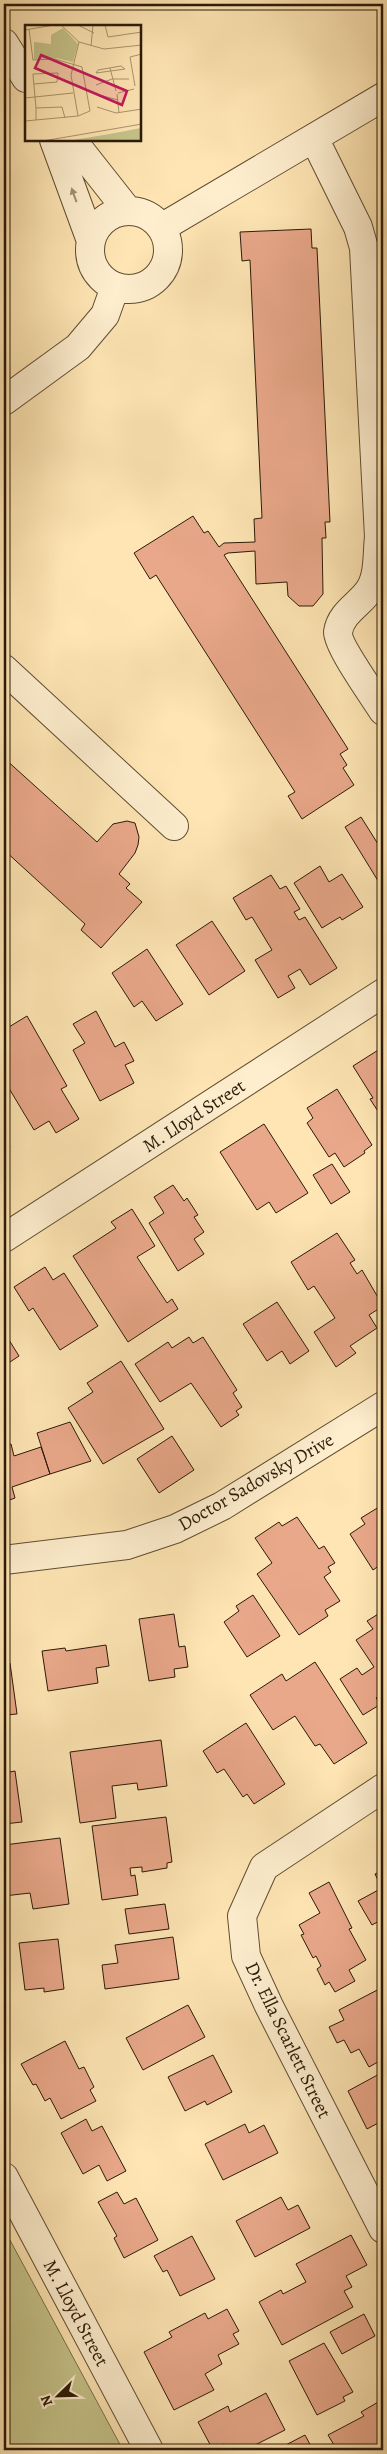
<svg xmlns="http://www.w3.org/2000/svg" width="387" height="2454" font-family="Alegreya,serif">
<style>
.green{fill:#c5c389;stroke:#786e48}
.building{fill:#e9a88a;stroke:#2b1a07}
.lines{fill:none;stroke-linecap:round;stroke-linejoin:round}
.minor-casing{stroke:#604d32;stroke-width:30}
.minor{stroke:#feeece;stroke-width:28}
.oneway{fill:#9f8f74}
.labels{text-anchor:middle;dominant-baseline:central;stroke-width:4;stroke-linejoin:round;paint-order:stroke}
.street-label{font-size:19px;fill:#2b1a07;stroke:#feeece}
.inset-road{fill:none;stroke:#aa946e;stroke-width:1}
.view{fill:#c2185b;fill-opacity:0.15;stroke:#c2185b;stroke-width:2.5}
.inset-edge{fill:none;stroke:#2b1a07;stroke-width:2.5}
</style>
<rect width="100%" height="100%" fill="#fee5b3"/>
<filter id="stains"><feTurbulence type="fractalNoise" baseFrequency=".004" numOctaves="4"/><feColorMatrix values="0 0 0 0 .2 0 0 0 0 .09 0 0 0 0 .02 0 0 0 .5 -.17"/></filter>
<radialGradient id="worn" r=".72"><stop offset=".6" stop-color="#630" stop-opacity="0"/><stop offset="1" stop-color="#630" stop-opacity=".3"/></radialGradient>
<!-- green -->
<path class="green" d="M4,2229L123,2450H4Z"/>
<!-- building -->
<path class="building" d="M311,229L312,248H317L330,522H325L326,538H322L323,594L313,606H299L288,596L287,582L256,584L255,551L228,553L224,555L348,749L340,754L347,765L343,768L354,785L302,819L288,796L295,792L156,575L150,579L134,553L193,516L204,533L208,531L219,547L224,543L255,542L254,519L262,518L250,260L242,261L240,232Z
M4,758L97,842L113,824L127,821L135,823L139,837L138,845L135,853L119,874L130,884L126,888L142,902L101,948L81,930L85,924L4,850Z
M361,817L383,852V889L345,827Z
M320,866L329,882L342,874L363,907L342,920L340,917L322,928L294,883Z
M271,875L280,889L286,886L300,909L294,912L299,920L305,917L337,968L310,985L300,969L288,976L295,988L278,998L255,960L272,950L252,917L246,920L233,898Z
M212,921L245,971L209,995L176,945Z
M147,949L183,1004L156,1021L142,1001L134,1007L112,973Z
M96,1011L115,1047L124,1042L134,1061L125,1065L134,1083L100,1101L73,1050L85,1043L73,1024Z
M27,1016L67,1086L61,1089L79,1119L56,1133L49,1121L34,1130L4,1080V1030Z
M383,1047V1119L370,1099L373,1098L353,1066Z
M337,1089L372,1145L364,1151L365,1153L344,1167L335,1153L329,1157L307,1123L313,1118L307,1108Z
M264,1124L308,1193L276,1213L269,1202L257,1210L220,1152Z
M4,1136L10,1147L4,1151Z
M332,1164L350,1192L331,1204L313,1175Z
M173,1185L184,1201L187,1198L198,1215L194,1217L204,1232L194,1239L204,1254L178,1271L149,1223L164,1213L154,1197Z
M132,1209L155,1246L137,1257L167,1303L172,1299L178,1309L128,1342L73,1256L116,1228L111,1222Z
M337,1233L355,1260L350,1263L357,1274L362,1270L383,1306L369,1315L377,1328L350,1346L356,1353L336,1367L314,1332L335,1318L314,1286L308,1290L291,1262Z
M45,1267L53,1280L64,1273L98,1326L60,1350L33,1308L29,1311L14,1287Z
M277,1302L309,1351L290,1364L282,1351L267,1361L243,1324Z
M4,1332L19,1356L4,1366Z
M189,1337L193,1343L203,1337L237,1390L233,1393L242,1407L236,1411L239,1415L221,1427L191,1383L160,1402L135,1364L168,1342L172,1348Z
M121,1361L164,1429L103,1464L68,1408L93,1392L87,1383Z
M70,1422L91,1461L50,1474L37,1433Z
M172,1436L194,1470L159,1493L137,1459Z
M11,1444L14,1456L41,1447L50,1474L12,1487L15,1498L4,1502V1446Z
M379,1507L383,1513V1563L373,1570L350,1534L365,1524L361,1518Z
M297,1517L319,1549L324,1546L335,1563L328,1567L331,1572L324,1577L340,1601L325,1610L328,1616L299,1635L257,1574L272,1563L255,1538L279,1522L282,1526Z
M253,1595L280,1636L247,1657L224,1622L239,1611L236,1606Z
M383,1611V1693L376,1698L381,1704L363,1715L340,1679L357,1668L362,1675L374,1667L356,1640L373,1629L367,1621Z
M174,1614L179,1647L185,1646L188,1667L174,1669L175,1677L149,1681L139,1619Z
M106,1645L109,1666L96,1668L98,1683L48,1691L42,1651L65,1648L66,1651Z
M315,1662L367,1743L334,1764L320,1744L315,1746L295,1716L273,1730L250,1695L282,1674L286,1681Z
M10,1663L17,1714L5,1715L7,1726H4V1664Z
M246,1723L285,1784L254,1804L247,1794L243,1797L224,1769L217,1773L203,1751Z
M161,1740L167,1786L138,1790L137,1783L112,1786L116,1818L80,1823L70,1752Z
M15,1771L22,1822L4,1824V1773Z
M166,1817L172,1862L167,1863V1868L142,1872V1867L130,1868L131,1876L135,1875L138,1895L102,1900L92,1826Z
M60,1838L69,1904L33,1909L30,1893L4,1896V1845Z
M383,1870V1925L381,1920L372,1925L358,1901L382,1888L375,1874Z
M329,1882L352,1928L349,1929L366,1960L349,1970L355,1981L335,1992L329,1982L325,1985L317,1969L321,1966L316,1956L313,1958L301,1935L304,1934L299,1925L320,1913L309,1893Z
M165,1904L169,1929L129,1934L125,1909Z
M173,1937L179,1979L105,1989L102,1965L118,1963L115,1945Z
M58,1939L64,1989L44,1992V1988L25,1990L19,1943Z
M383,1987V2059L369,2067L359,2049L351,2053L344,2040L337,2043L329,2027L344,2020L339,2010Z
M188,2005L205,2037L143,2070L126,2038Z
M65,2041L79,2069L84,2067L94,2087L90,2090L96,2101L61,2119L50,2098L45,2101L36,2084L33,2085L21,2064Z
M213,2055L232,2092L207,2105L205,2101L185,2111L168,2077Z
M383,2072V2124L382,2121L367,2129L348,2091Z
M86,2119L92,2131L102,2126L126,2171L107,2181L99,2165L83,2174L61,2133Z
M245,2124L249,2133L264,2125L278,2153L223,2180L205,2144Z
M117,2192L124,2204L136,2198L158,2240L124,2258L114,2238L117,2236L98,2202Z
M281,2197L288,2210L298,2205L310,2228L255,2257L236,2221Z
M351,2235L367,2265L346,2276L352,2287L344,2291L353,2307L282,2345L259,2302L281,2290L283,2294L306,2282L296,2264Z
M192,2236L215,2279L180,2296L167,2270L163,2272L154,2256Z
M227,2309L239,2331L233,2334L239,2344L218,2355L222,2364L205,2374L214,2390L174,2410L144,2352L172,2337L169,2332L205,2313L208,2319Z
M364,2314L375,2336L342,2354L330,2332Z
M324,2343L353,2392L343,2397L345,2401L317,2415L289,2361Z
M266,2393L285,2430L249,2448L250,2450H227L224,2444L213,2450L198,2422L228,2406L230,2412Z
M380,2401L383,2407V2450L380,2447L374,2450H337L328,2435L364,2416L361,2412Z
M305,2435L313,2450H279L278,2449Z"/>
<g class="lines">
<defs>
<path id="minor" d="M4,43L26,78
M314,138L358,227L364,248L379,537C377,554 379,574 370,589C361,604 341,612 338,632C337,645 375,698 383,711
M54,140L91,241
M72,140L128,211
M90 250a39 39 0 1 1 78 0a39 39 0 1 1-78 0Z
M161,228L383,97
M4,401L78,347L105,315L115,287
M4,669L174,826
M4,1238L383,993
M4,1560L127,1545L175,1529L222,1506L383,1406
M383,1788L264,1867L242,1916L246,1956L269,2006L383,2229
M4,2177L149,2450"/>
</defs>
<!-- minor casing -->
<use href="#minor" class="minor-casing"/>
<!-- minor -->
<use href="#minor" class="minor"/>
</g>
<!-- one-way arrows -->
<defs><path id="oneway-solid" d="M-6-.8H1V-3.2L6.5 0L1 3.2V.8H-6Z" transform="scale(1.25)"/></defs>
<use class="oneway" href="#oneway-solid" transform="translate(74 195) rotate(-110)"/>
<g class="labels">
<!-- street labels -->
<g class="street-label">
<text transform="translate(194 1116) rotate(-33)">M. Lloyd Street</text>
<text transform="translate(256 1482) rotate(-30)">Doctor Sadovsky Drive</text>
<text transform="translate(288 2040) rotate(64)">Dr. Ella Scarlett Street</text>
<text transform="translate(76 2313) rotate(62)">M. Lloyd Street</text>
</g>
</g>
<!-- overview -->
<g transform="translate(25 25)">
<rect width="116" height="116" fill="#fee5b3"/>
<path d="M38,3L53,19L48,37L31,33L9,34V17L26,19V10ZM116,103V116H42L85,109Z" fill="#c5c389"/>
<path class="inset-road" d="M36,0L54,17L79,24L117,20M53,0L69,8M80,0L83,12L117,7M0,5L29,0M66,21L68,0M96,41L100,44L71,48L73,45ZM85,43L91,66M9,59L32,57L33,48L8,49V50L11,83V95M71,60L87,54H104M110,61L105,32L117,29M93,68L109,64M71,69L93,75M92,69L94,88M0,73L48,68M72,82L91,88L117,84M11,83L37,82L40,93M53,91L46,50L54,17M0,96L53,91L65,86L57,42L30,34L8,35L4,4M18,116L117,99"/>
<path class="view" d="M16,30L102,66L97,80L10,43Z"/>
<rect width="116" height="116" class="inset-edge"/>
</g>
<!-- margin -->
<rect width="387" height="2454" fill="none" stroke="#fee5b3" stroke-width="20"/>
<rect x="5" y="5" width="377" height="2444" fill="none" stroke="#2b1a07" stroke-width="2.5"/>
<rect x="10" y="10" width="367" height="2434" fill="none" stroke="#2b1a07"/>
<!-- north arrow -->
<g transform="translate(58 2396) rotate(247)" stroke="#feeece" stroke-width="4" paint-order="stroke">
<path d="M0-4L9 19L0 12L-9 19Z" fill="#2b1a07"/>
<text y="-8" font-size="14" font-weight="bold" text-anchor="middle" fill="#2b1a07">N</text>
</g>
<rect width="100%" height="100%" filter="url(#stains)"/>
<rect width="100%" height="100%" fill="url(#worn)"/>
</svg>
